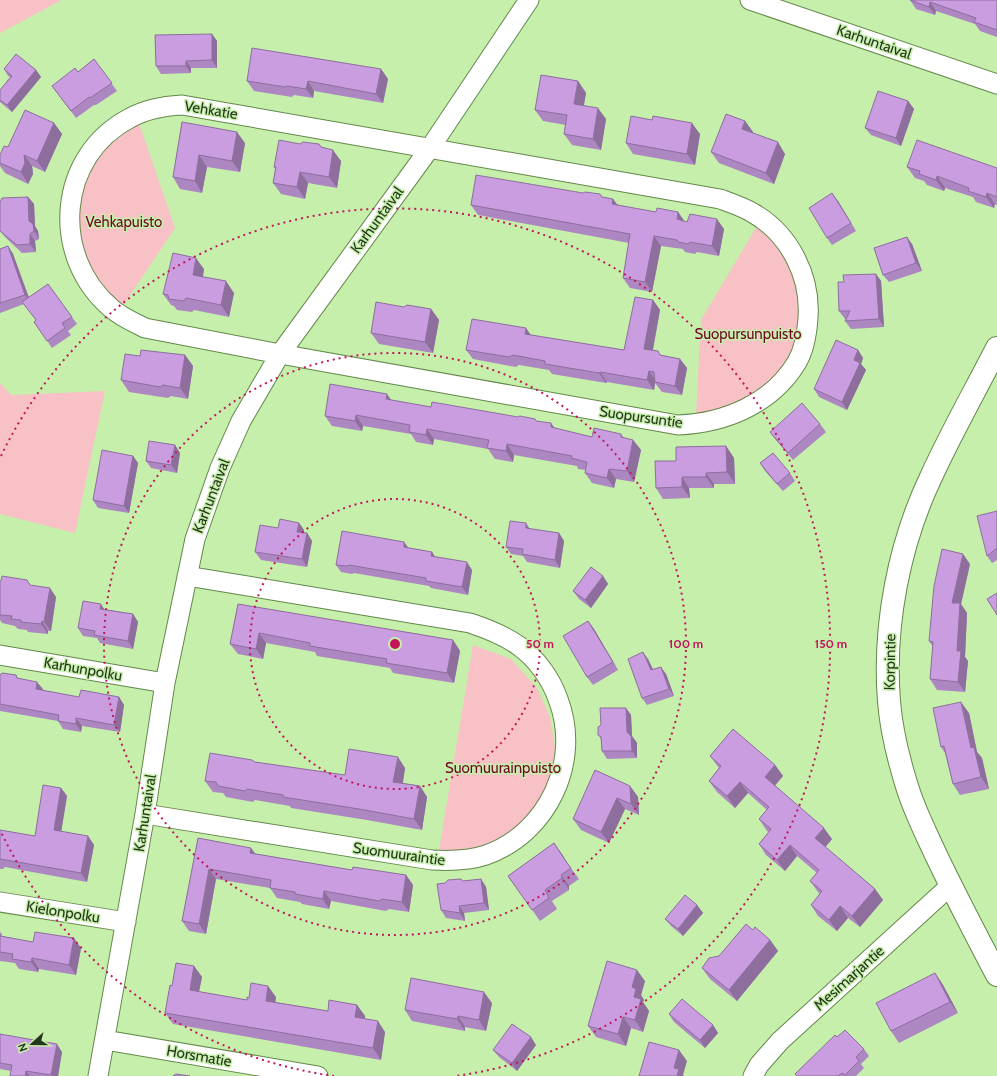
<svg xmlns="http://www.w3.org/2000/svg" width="997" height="1076" font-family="Cabin,sans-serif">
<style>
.green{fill:#f8c1c5}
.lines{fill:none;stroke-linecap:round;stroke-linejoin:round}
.minor-casing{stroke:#63884a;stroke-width:21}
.tertiary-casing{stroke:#63884a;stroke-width:24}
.minor{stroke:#fff;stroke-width:19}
.tertiary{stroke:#fff;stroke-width:22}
.wall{fill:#ad87c1}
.shaded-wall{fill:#8d6e9d}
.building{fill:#c99de0;stroke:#8d6e9d}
.ring{fill:none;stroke:#c2185b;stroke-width:2;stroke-dasharray:2 4}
.labels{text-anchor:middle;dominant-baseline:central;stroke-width:3;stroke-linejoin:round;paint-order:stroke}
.street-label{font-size:15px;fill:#27371d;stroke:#c6efac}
.park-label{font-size:15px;fill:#710725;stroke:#c6efac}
.centre{fill:#c2185b;stroke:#c6efac;stroke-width:2}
.ring-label{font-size:12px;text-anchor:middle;font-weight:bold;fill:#c2185b;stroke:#c6efac;stroke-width:3;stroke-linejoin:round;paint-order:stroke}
</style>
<rect width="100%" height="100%" fill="#c6efac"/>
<!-- green -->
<path class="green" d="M0,0H62L0,33Z
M139,123L175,228L123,306L104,290L85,259L78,225L82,190L96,160L107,146L119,135Z
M757,226C808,264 815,341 768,384C748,402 722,409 696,415L701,320Z
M0,383L11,395L105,391L75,533L0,514Z
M473,645L511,659L537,688L550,717L555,748L550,780L539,808L517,829L491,844L466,850H439Z"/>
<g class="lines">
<defs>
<path id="minor" d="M750,0L997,84
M182,105L720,199C731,203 743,207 753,213C790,234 811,277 808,318C807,333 804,350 797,362C772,404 725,423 678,425L280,354L145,328C133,322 121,317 111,308C50,256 57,156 130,118C146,109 164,106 182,105Z
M0,655L165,683
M145,814L432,860C450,861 468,861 486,855C548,833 582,761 558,699C551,679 537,659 519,646C504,635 488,629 470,623L187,576
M0,902L126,922
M105,1040L318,1076
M98,1076L145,814L165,683L195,539L220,468L241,421L280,354L430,148L529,0
M753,1076L759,1065L780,1041L950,886"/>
<path id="tertiary" d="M997,348C975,391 951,433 931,477C899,544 883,626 889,701C891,728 898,757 906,783C913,808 925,831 936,855C955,895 976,935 997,975"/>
</defs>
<!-- minor casing -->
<use href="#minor" class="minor-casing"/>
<!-- tertiary casing -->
<use href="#tertiary" class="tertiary-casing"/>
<!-- minor -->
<use href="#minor" class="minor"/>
<!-- tertiary -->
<use href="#tertiary" class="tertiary"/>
</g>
<!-- wall -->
<path class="wall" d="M910,0H997V37L980,31L975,24L936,11L935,15L916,9Z
M212,34L217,41V68H191V73L161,74L156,66Z
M94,59L117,91L96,105H94L76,118L52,86L78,72Z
M4,69L36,70L41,77L12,112L0,102V90L10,77L8,76Z
M381,69L388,79L383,103L314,91L313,98L294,95L292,97L254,91L247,81Z
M578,81L586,93L584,105L606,119L601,150L572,145L564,134L566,125L543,121L535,110Z
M908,101L914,109L901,146L871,135L865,128Z
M745,121L753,132V133L785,154L774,184L719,163L711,152Z
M182,122L245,143L240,172L207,167L202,193L180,189L173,177Z
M54,123L62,134L45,172L32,166L33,174L28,184L5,173L0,166V155L8,147Z
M700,134L695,165L633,154L626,143Z
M321,148L341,161L337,188L308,183L305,199L281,194L273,183L275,169L274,167Z
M907,167L997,168V205L995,204L994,208L976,202L973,197L945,188L944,191L927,185L924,181L915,178Z
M28,197L34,204L35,226L38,231L39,239L35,241L36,252L22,253L6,238L0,231Z
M602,197L613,199L618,205L656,212H678L685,222L724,229L719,256L697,252L695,254L685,252L683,249L661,246L652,292L630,288L623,278L629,243L478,215L471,205Z
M838,201L856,231L832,245L827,238Z
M912,244L922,271L889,282L883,275Z
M8,246L13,254L29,297L48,284L77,324L68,331L71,335L52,348L34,322L36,320L24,304L0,313V249Z
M204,269L203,277L234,293L229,317L194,310L192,312L177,310L174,306L171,305L163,294Z
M876,274L881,281L884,327L851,329L845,321L846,319H845L839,311L844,282Z
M653,300L660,310L653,350L661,355L680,359L687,368L682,395L662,392L655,383L654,390L607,382L606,383L552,374L549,370L519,365L516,367L473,359L466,350L531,335L624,350Z
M404,307L431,309L439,320L433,353L379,344L371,333Z
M858,350L863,358L861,364L866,370L847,410L819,397L814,389Z
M185,355L193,366L188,399L171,396L168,398L129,392L121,380L140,356Z
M391,400L431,407L537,421L555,428L592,437L621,434L624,438L633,440L641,450L634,482L616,479L614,488L592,483L585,473L586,470L578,469L577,466L514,455L513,462L495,459L488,449L434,439L433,445L416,442L411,434L363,426L362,431L332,426L325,416Z
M820,424L826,432L793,460L775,439L770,432Z
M175,445L180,453L177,473L151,468L146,461Z
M726,446L734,458L735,484H714V488H689L690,498L663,499L656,488L676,461Z
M133,456L138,463L129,513L98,508L93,500Z
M760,463L790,473L795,481L783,491L765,471Z
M997,511V560L992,563L987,556Z
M299,523L304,530V533H307L312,541L307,567L261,560L255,552L278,528Z
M530,529L559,533L564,541L560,568L527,562L523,556L511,554L506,547Z
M404,542L408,548L432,552L435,557L472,570L468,595L431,588L429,586L354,573L352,574L341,572L336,565Z
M970,564L961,604L967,613L965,657L968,661L965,692L937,690L930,679L933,647L929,641Z
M603,576L608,584L591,608L579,599L573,591Z
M0,581L30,585L56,597L51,631H48V634L28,632L27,630L18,629L15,626L2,623L0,620Z
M238,604L453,640L460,651L454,683L393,673L390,668L317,656L315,652L266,643L263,659L238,654L230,644Z
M104,609L133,614L138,622L133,649L100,643L97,638L83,636L78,628Z
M588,621L594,629L618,670L593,685L587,677Z
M648,659L653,669L666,674L674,696L647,705L642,698Z
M0,675H16L18,678L43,689L42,690L79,697H119L124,705L120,732L82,726L81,732L63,729L58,721L0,711Z
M626,708L631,715L632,736L637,743V758L607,759L602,751L601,739L598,735Z
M969,713L977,752L982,758L989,789L960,795L953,784L945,753L941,747Z
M710,756L775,765L783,776L775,786L832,839L825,847L875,889L883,900L860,927L848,918L837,931L818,916L811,905L820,894L818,892L810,881L817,873L797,856L785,871L766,855L759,844L769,832L767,831L759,819L767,810L748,793L735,808L717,792L709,781L719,768Z
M255,762L345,775L405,768L403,783L420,786L427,797L422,830L367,820L291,808L290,806L255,800L253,802L226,797L223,793L213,792L205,781Z
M630,786L638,797L639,815L625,809L609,843L581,830L573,819Z
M61,788L67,796L61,832L88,836L94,845L87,882L5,867L3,869H0V830L35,836Z
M198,838L256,854L352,870L406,875L413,885L409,912L389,909L386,911L331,901L329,909L302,904L300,902L277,898L270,888L216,879L206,934L189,931L182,921Z
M554,843L569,865L571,868L579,879L569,886V890L552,901L557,909L540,921L508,876Z
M481,879L486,887L489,910L464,913L465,921L446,918L441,910L463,881Z
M697,905L703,913L683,936L671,926L665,919Z
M753,930L770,940L778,951L737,1001L710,979L702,968L719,956Z
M0,932L2,934V936L33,942L81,948L76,975L39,969L38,972L19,969L15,963L0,961Z
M194,966L202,977L199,992L247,1000L276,997L275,1002L328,1011L357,1005L365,1016V1019L385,1032L381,1060L173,1024L165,1013L172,986Z
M935,973L943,985L958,1013L899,1043L891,1031Z
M645,981L641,995L644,1000L643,1002L649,1011L643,1032L631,1028L626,1046L596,1037L588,1026Z
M492,1003L486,1031L465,1027V1031L412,1021L405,1010Z
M669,1014L713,1025L718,1033L705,1048L674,1022Z
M0,1034L62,1052L58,1076H10L11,1071L0,1069Z
M837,1037L864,1049L869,1056L861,1064L864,1068L856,1076H797L795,1074Z
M536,1045L517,1071L499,1057L493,1050Z"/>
<!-- shaded-wall -->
<path class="shaded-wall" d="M930,2L936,11L935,15L929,7Z
M212,34L217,41V68L212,60Z
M186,61L191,68V73L186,66Z
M381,69L388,79L383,103L376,94Z
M36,70L41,77L12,112L7,105Z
M308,81L314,91L313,98L306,89Z
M578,81L586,93L582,115L574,104Z
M908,101L914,109L901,146L896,138Z
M598,108L606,119L601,150L593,139Z
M745,121L753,132L750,140L742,129Z
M54,123L62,134L45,172L37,161Z
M692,123L700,134L695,165L687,154Z
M237,132L245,143L240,172L232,161Z
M778,142L785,154L774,184L766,173Z
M333,150L341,161L337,188L329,177Z
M24,155L32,166L33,174L28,184L21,172Z
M199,155L207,167L202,193L195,181Z
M300,172L308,183L305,199L297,187Z
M937,176L945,188L944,191L936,180Z
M832,193L838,201L856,231L851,223Z
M987,193L995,204L994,208L986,197Z
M28,197L34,204L35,226L38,231L39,239L34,231L29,221Z
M613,199L620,209L612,204Z
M678,212L685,222L677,219Z
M717,219L724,229L719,256L712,246Z
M30,234L35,241L36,252L30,244Z
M654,236L661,246L652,292L645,282Z
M907,237L912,244L922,271L916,263Z
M8,246L13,254L30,302L25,295Z
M196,258L204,269L201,286L193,275Z
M876,274L881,281L884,327L879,319Z
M226,281L234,293L229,317L221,305Z
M653,300L660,310L651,359L644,349Z
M431,309L439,320L433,353L425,342Z
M526,328L533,338L525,334Z
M858,350L863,358L861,364L866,370L847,410L842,402L854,360Z
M185,355L193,366L188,399L180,388Z
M680,359L687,368L682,395L675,386Z
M649,371L656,381L655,382V383L654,390L647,380Z
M600,372L607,382L606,383L599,373Z
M387,394L394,404L386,399Z
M356,415L363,426L362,431L355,421Z
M551,423L559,434L551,427Z
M427,429L434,439L433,445L426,435Z
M633,440L641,450L634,482L627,471Z
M507,444L514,455L513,462L506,451Z
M175,445L180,453L177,473L171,465Z
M726,446L734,458L735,484L727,472Z
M133,456L138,463L129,513L124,506Z
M609,469L616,479L614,488L607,478Z
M706,473L714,484V488L706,477Z
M682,477L689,488L690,498L682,487Z
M299,523L304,530L303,539L297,532Z
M526,523L531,531L526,528Z
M307,533L312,541L307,567L302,559Z
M559,533L564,541L560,568L555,560Z
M404,542L410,550L404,547Z
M432,552L437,560L431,556Z
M963,554L970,564L961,604L967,613L965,657L968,661L965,692L958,682L957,651L952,603Z
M467,562L472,570L468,595L462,587Z
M603,576L608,584L591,608L585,600Z
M50,588L56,597L51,631L44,622Z
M101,604L106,612L100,609Z
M133,614L138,622L133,649L128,641Z
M42,621L48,631V634L41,624Z
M588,621L594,629L618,670L613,662Z
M259,633L266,643L263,659L256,649Z
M453,640L460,651L454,683L447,673Z
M643,652L648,659L656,677L651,670Z
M661,667L666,674L674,696L669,689Z
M37,682L43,689L41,696L36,689Z
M119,697L124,705L120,732L114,725Z
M961,702L969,713L977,752L982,758L989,789L981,777L971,748Z
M626,708L631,715L632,736L637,743V758L632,751L627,732Z
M76,718L82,726L81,732L76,724Z
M398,757L405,768L401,793L393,782Z
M775,765L783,776L772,788L765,777Z
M740,782L748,793L735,808L727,796Z
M420,786L427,797L422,830L414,819Z
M630,786L638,797L639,815L631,804Z
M61,788L67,796L60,839L54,830Z
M617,798L625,809L609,843L601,832Z
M824,828L832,839L823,850L815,838Z
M88,836L94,845L87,882L81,873Z
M554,843L562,854L570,868Z
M790,845L797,856L785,871L777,860Z
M251,848L258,857L250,853Z
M209,869L216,879L206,934L199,924Z
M406,875L413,885L409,912L402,902Z
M561,875L569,886V890L562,878Z
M481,879L486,887L489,910L484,903Z
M875,889L883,900L860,927L852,916Z
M324,891L331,901L329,909L323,899Z
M697,905L703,913L683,936L678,929Z
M459,906L464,913L465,921L460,913Z
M840,906L848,918L837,931L829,920Z
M74,938L81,948L76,975L69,965Z
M770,940L778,951L737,1001L729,990Z
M32,958L39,969L38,972L31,962Z
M194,966L202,977L197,1001L190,990Z
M637,970L645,981L641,995L644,1000L643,1002L649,1011L643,1032L635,1020L634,997L632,987Z
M935,973L943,985L958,1013L950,1002Z
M268,986L276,997L274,1012L266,1001Z
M484,992L492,1003L486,1031L479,1020Z
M357,1005L365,1016L363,1028L355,1017Z
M458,1016L465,1027V1031L457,1019Z
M623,1017L631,1028L626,1046L618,1034Z
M378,1021L385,1032L381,1060L373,1048Z
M713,1025L718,1033L705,1048L700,1040Z
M531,1037L536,1045L517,1071L512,1063Z
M57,1044L62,1052L58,1076H52L51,1075Z
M679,1050L687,1061L683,1075L684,1076H677L674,1068Z
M26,1071L30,1076H25Z"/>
<!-- building -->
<path class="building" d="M910,0H997V30L974,22L976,18L930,2L929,7Z
M212,34V60L186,61V66H156L155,35Z
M252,48L381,69L376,94L308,81L306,89L287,86L285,87L247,81Z
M16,54L36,70L7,105L0,100V90L12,76L4,69Z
M94,59L112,83L90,98L89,97L71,111L52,86L75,68L78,72Z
M541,75L578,81L574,104L598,108L593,139L564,134L567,115L535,110Z
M878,91L908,101L896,138L865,128Z
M25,110L54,123L37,161L24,155L25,163L21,172L0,163V155L4,146L8,147Z
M726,114L745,121L742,129L778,142L766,173L711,152Z
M631,116L652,120L653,116L692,123L687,154L626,143Z
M182,122L237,132L232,161L199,155L195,181L173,177Z
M279,140L300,144L303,142L319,144L321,147L333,150L329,177L300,172L297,187L273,183L276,167H274Z
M917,140L997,168V197L987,193L986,197L968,191L969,188L937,176L936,180L919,174L920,171L907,167Z
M476,175L583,193L585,192L600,194L602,197L613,199L612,204L656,212L657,208L678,212L677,219L687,222L690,214L717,219L712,246L690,242L688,244L678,242L677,240L654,236L645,282L623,278L630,234L471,205Z
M832,193L851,223L827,238L809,208Z
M28,197L29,221L33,224L34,231L30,234V244L17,245L0,231V202L2,198Z
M907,237L916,263L883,275L874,248Z
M8,246L25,295L0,303V249Z
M173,253L196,258L193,275L226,281L221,305L186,298L184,301L169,299L168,295L163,294Z
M876,274L879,319L845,321L850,311H839L838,282H844L843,275Z
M48,284L72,317L62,323L65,328L47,341L34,322L36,320L22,302Z
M635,297L653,300L644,349L658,351L660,355L680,359L675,386L655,382L654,372L649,371L647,380L600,372L599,373L545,364V361L513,355L509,357L466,350L472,319L526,328L525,334L624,350Z
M376,302L404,307L407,305L431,309L425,342L371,333Z
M836,340L858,350L854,360L860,363L842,402L814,389Z
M141,350L185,355L180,388L163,385L160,387L121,380L125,354L140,356Z
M330,384L387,394L386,399L431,407L432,402L518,417L520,416L535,419L536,421L551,423V427L592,437L594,428L621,434V437L633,440L627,471L609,469L607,478L585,473L587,462L571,458L572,456L507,444L506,451L487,448L489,440L427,429L426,435L409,432L410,425L356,415L355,421L325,416Z
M802,403L820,424L788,453L770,432Z
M149,441L175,445L171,465L146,461Z
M726,446L727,472L706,473V477H682V487L656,488L655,461H676V447Z
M102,450L133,456L124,506L93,500Z
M773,453L790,473L777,484L760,463Z
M997,511V548L987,556L977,516Z
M280,519L299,523L297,532L307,533L302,559L255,552L260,525L278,528Z
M510,521L526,523V528L559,533L555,560L522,554L523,549L506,547Z
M342,531L404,542V547L432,552L431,556L467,562L462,587L426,581V578L349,565L347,566L336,565Z
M942,549L963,554L952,603H960L957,651H961L958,682L930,679L933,642L929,641L934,586Z
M591,567L603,576L585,600L573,591Z
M2,576L27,580L30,585L50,588L44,622L42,621L41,624L21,622V620L11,619L12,616L0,615V581H1Z
M997,593V615L987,599Z
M83,601L101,604L100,609L133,614L128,641L94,635L95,631L78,628Z
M238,604L453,640L447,673L386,663L387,659L310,646V643L259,633L256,649L230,644Z
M588,621L613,662L587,677L563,636Z
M643,652L651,670L661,667L669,689L642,698L628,659Z
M2,673L16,675L17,678L37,682L36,689L79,697L81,690L119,697L114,725L76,718V724L58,721L59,715L0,704V675Z
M961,702L971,748L974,747L981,777L953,784L944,746L941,747L933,708Z
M600,708H626L627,732L631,736L632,751H602L601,737L598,735V727L601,725Z
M733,729L775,765L765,777L824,828L815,838L875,889L852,916L840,906L829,920L811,905L822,891L810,881L819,870L790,845L777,860L759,844L771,829L759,819L769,807L740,782L727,796L709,781L721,766L710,756Z
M349,749L398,757L393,782L420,786L414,819L359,809L283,797V795L247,789L245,791L218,786L216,782L205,781L210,753L252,760L255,762L345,775Z
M595,770L630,786L631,804L617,798L601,832L573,819Z
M43,785L61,788L54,830L88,836L81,873L0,859V830L35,836Z
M198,838L251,848L250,853L352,870L353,867L406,875L402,902L382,899L379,901L324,891L323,899L295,894V892L270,888L271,880L209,869L199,924L182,921Z
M554,843L567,863L571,868L561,875L562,878L545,890L549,898L532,910L508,876Z
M461,879L463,881L481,879L484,903L459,906L460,913L441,910L437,884L445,883L448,880Z
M685,895L697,905L678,929L665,919Z
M746,924L753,930L755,927L770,940L729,990L702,968L709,958L719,956Z
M35,932L74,938L69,965L32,958L31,962L12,959L13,954L0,952V936L33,942Z
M607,961L637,970L632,987L636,989L634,997L641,999L635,1020L623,1017L618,1034L588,1026Z
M176,963L194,966L190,990L247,1000V997L249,998L251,983L268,986L266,1001L328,1011L329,1000L357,1005L355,1017L378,1021L373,1048L165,1013L170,985L172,986Z
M935,973L950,1002L891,1031L876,1003Z
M411,978L484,992L479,1020L458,1016L457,1019L405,1010Z
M682,999L713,1025L700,1040L669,1014Z
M512,1024L531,1037L512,1063L493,1050Z
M845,1030L864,1049L856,1057L859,1061L845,1075L842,1073L838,1076H797L795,1074L835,1035L837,1037Z
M0,1034L57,1044L51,1075L26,1071L25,1076H10L12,1065L0,1063Z
M649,1042L679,1050L674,1068L679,1069L677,1076H639Z
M176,1074L190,1076H173Z"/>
<!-- distance rings -->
<g class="ring">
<circle cx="395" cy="644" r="145"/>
<circle cx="395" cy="644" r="291"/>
<path d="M334 1076A436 436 0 0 1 1 832M1 456A436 436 0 1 1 456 1076"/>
</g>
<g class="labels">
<!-- street labels -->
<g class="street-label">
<text transform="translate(874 42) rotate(19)">Karhuntaival</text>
<text transform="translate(211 110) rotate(9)">Vehkatie</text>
<text transform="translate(377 220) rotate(-54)">Karhuntaival</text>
<text transform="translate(641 417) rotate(8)">Suopursuntie</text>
<text transform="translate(211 496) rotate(-69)">Karhuntaival</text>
<text transform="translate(890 662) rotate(-89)">Korpintie</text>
<text transform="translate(83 669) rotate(10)">Karhunpolku</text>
<text transform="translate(145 813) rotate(-81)">Karhuntaival</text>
<text transform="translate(399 854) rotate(8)">Suomuuraintie</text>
<text transform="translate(63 912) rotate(9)">Kielonpolku</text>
<text transform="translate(849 978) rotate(-42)">Mesimarjantie</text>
<text transform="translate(199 1056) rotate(10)">Horsmatie</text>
</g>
<!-- park labels -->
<g class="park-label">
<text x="124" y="222">Vehkapuisto</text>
<text x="748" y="334">Suopursunpuisto</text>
<text x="503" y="768">Suomuurainpuisto</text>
</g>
</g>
<circle cx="395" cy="644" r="6" class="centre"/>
<g class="ring-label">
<text x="540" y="648">50 m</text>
<text x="686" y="648">100 m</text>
<text x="831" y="648">150 m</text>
</g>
<!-- north arrow -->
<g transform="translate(32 1044) rotate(249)" stroke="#c6efac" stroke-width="3" paint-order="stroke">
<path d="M0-3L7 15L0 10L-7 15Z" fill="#27371d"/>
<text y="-6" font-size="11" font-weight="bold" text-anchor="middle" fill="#27371d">N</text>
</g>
</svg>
